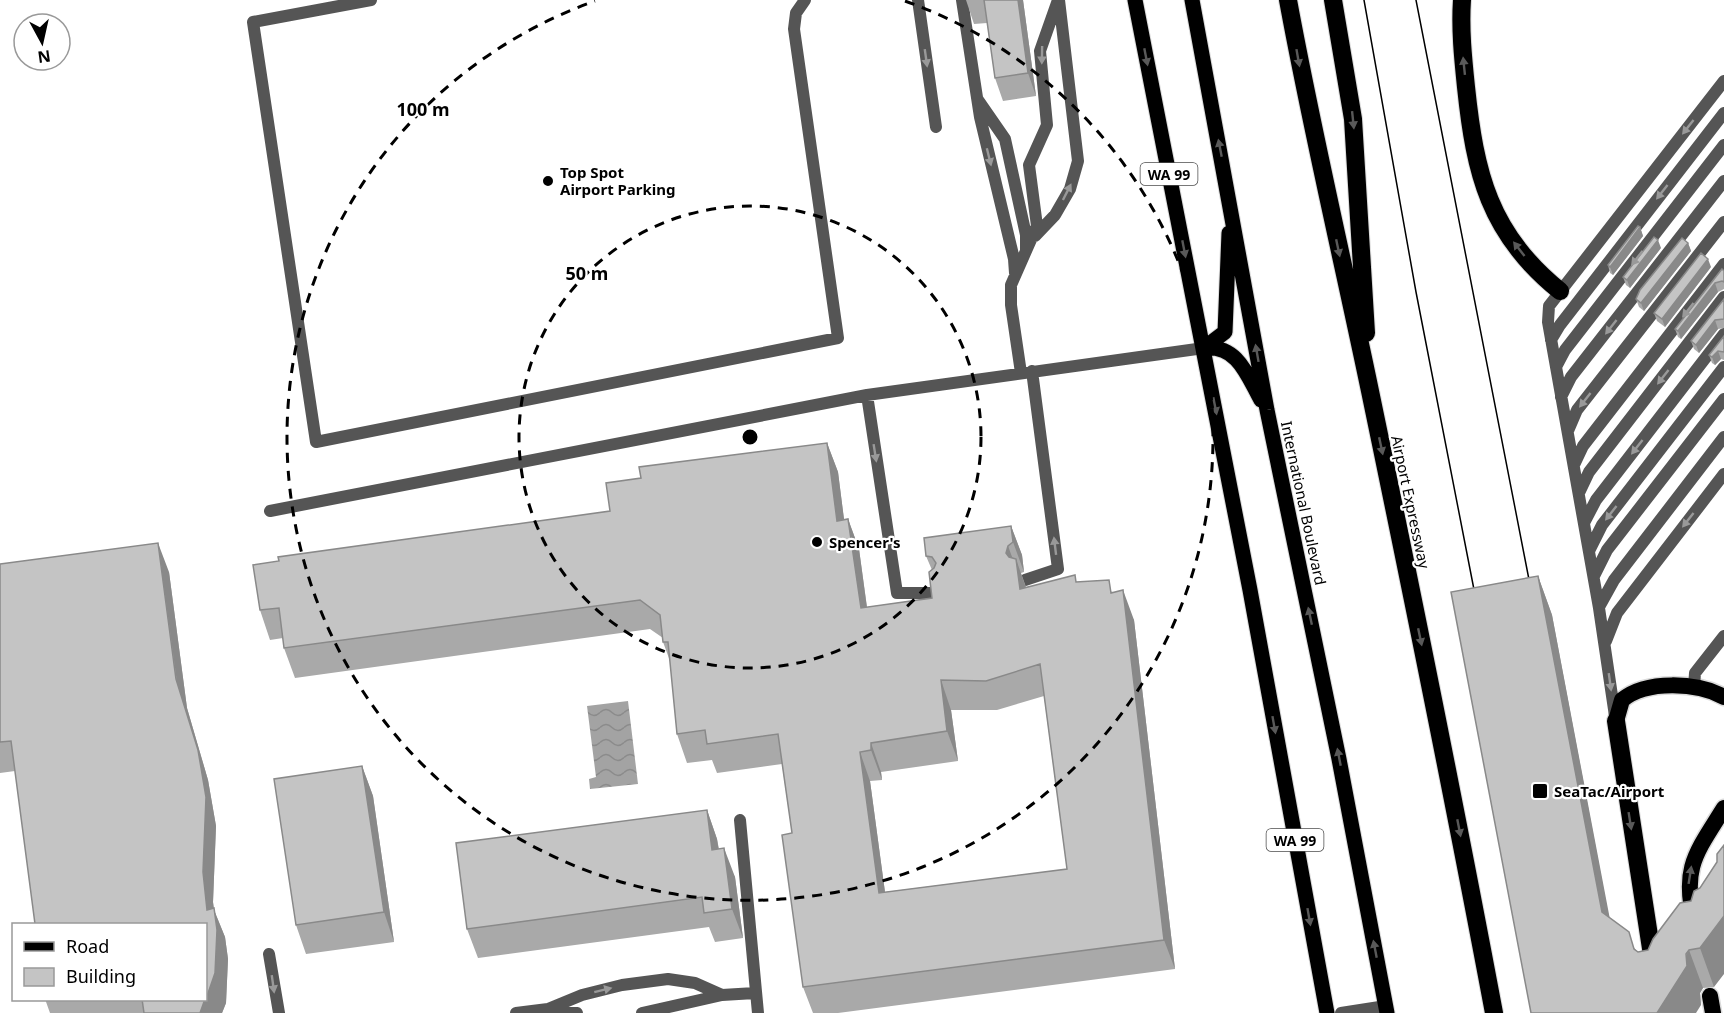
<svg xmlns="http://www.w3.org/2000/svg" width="1724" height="1013" font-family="'Noto Sans',sans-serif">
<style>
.water{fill:url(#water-waves)}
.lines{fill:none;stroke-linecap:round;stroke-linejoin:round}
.primary-casing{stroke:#dbdbdb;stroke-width:17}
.trunk-casing{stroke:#dbdbdb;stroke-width:19}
.motorway-casing{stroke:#dbdbdb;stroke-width:20}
.service{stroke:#555;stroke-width:12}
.tertiary{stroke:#555;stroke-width:12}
.primary{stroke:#000;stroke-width:15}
.trunk{stroke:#000;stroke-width:16}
.motorway{stroke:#000;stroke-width:18}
.tram{stroke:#000;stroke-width:1.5}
.wall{fill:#a9a9a9;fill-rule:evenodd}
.shaded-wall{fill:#898989}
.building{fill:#c4c4c4;stroke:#898989;stroke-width:1.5;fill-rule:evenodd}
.oneway{fill:#999}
.oneway2{fill:#595959}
.ring{fill:none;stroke:#000;stroke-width:3;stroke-dasharray:10 8}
.poi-dot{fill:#000;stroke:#fff;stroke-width:2}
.labels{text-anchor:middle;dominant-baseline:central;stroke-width:4.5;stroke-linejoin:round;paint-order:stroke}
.shield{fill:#fff;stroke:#4c4c4c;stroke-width:1.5}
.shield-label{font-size:14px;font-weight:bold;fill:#000}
.poi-label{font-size:15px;font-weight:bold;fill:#000;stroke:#fff;text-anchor:start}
.street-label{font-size:15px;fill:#000;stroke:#fff}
.centre{fill:#000;stroke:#fff;stroke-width:3}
.ring-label{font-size:18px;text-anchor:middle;font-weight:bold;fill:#000;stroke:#fff;stroke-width:4.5;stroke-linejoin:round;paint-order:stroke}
</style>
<defs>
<pattern id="water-waves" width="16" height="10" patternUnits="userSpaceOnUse" patternTransform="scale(1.5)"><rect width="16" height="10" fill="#a3a3a3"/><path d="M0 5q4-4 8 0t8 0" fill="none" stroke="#8b8b8b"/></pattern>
</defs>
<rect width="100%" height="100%" fill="#fff"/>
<!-- water -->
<path class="water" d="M628,701L638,784L590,789L589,779L596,777L587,706Z"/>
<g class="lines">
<defs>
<path id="primary" d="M1135,0L1250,590L1327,1013
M1192,0L1267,410L1339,759L1387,1013
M1204,348L1225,332L1229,233
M1204,348C1238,345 1247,375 1261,400"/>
<path id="trunk" d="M1616,721L1622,700C1646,680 1697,682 1724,697
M1695,923C1681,868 1696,853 1724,808
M1710,996L1713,1013"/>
<path id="motorway" d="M1288,0C1312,131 1343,261 1370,391C1413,598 1455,805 1494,1013
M1333,0L1353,119L1366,333
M1462,0C1460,29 1463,58 1466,87C1475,173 1489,234 1560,291
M1616,721L1654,968"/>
</defs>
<!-- primary casing -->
<use href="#primary" class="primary-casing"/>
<!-- trunk casing -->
<use href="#trunk" class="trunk-casing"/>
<!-- motorway casing -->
<use href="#motorway" class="motorway-casing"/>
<!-- service -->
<path class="service" d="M371,0L253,22L316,442L838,338L794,29L796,13L805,0
M918,0L936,127
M962,0L980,117L1014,259L1015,273
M978,100L1005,139L1026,235V249
M1035,236L1055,215L1070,189L1078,161L1059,0
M1551,340L1560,325L1724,113
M1556,367L1565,350L1724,145
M1021,373L1011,305V285L1037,226L1029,165L1047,125L1040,51L1058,0
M867,395L897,593H938
M1561,397L1571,377L1724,181
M1568,431L1577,410L1724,222
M1574,465L1583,446L1724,264
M1579,493L1589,472L1724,297
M270,511L867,395L1204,348
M1584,523L1596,500L1724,334
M1589,551L1602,525L1724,367
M1594,576L1607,550L1724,399
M1025,580L1058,569L1032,371
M1599,607L1614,580L1724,437
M1606,641L1617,613L1724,474
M1694,687L1695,673L1724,636
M1615,716L1599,608L1548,322L1549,306L1724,81
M740,820L758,1013
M269,954L279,1013
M549,1009L577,1013
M516,1013L548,1009L582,995L622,985L668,979L695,983L722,995
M642,1013L722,995L755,993"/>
<!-- tertiary -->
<path class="tertiary" d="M1341,1013L1386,1006"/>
<!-- primary -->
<use href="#primary" class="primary"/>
<!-- trunk -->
<use href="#trunk" class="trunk"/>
<!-- motorway -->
<use href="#motorway" class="motorway"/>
<!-- tram -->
<path class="tram" d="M1364,0L1416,292L1477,605
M1416,0L1532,595"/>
</g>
<!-- wall -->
<path class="wall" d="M966,0H1023L1036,96L1003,101L995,78L987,23L974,24Z
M1640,227L1643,236L1613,275L1610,273L1608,265Z
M1688,243L1691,251L1644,311L1639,307L1636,299Z
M1661,248L1630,288L1626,285L1623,277Z
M1711,267L1665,327L1657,321L1654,313Z
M1724,271V289L1718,292L1681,339L1678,337L1675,329Z
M1724,299V328L1718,329L1699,353L1694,349L1691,341Z
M1724,336V360L1721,359L1715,365L1712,363L1709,355Z
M827,443L838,472L844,520L848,519L859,549L867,607L932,598V570L926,556L1011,526L1022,555L1024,572L1021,573L1026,587L1078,582L1113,592L1134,620L1175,969L838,1013H813L803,987L792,833L782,764L717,773L712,760L687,763L677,734L670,661L663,642V638L650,629L295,678L284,648L283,638L270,640L260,610L610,511L641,478ZM1044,696L1067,869L885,892L870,781L882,780L881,772L958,761L951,710H997Z
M0,564L169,572L187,708L208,780L216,826L213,902L214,910L225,937L228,959L226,1003L222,1013H50L45,999H206L15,771L0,773Z
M1538,576L1552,615L1609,918L1636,950L1638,952L1648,950L1691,901L1717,862L1714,987L1703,988L1700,993L1701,1005L1531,1013Z
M362,766L373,796L394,942L306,954L296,925Z
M707,810L717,839L719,849L735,877L743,938L715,942L709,927L478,958L467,929Z"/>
<!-- shaded-wall -->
<path class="shaded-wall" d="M1018,0H1023L1036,96L1028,73Z
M1640,227L1643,236L1613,275L1610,267Z
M1658,240L1661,248L1630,288L1627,280Z
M1688,243L1691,251L1644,311L1641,303Z
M1708,259L1711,267L1665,327L1662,319Z
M1715,283L1718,292L1681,339L1678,331Z
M1715,320L1718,329L1699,353L1696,345Z
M1718,351L1721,359L1715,365L1712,357Z
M827,443L838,472L848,550L837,521Z
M848,519L859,549L871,638L861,608Z
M1011,526L1022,555L1024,572L1013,542Z
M158,543L169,572L187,708L208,780L216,826L213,902L214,910L225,937L228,959L226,1003L222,1013H200L207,910L203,872Z
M1008,546L1018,573L1016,559L1026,588L1020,589L1006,553Z
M1538,576L1552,615L1616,951L1602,912Z
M1123,590L1134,620L1175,969L1164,940Z
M941,680L951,710L958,761L947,731Z
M871,743L881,772L882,780L871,750Z
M860,752L870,781L889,922L879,893Z
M362,766L373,796L394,942L384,912Z
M707,810L717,839L723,879L712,850Z
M724,848L735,877L743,938L732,909Z
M1724,916V974L1714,987L1700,948Z
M1689,950L1703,988L1700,993L1701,1005L1696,1013H1657Z"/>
<!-- building -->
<path class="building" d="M984,0H1018L1028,73L995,78Z
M1638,226L1640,227L1610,267L1608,265Z
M1654,237L1658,240L1627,280L1623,277Z
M1682,238L1688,243L1641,303L1636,299L1640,290Z
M1701,253L1708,259L1662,319L1654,313Z
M1722,269L1724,271V282L1722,281L1715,283L1678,331L1675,329Z
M1724,299V319L1715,320L1696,345L1691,341Z
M1724,336V352L1718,351L1712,357L1709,355Z
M827,443L837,521L848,519L861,608L932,598L929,572L934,568L936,563L932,557L926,556L924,538L1011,526L1013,542L1008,546L1006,553L1009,557L1016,559L1020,589L1075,575L1076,582L1109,580L1111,593L1123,590L1164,940L803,987L782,835L792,833L778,734L707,744L705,730L677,734L668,642H663L660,615L640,600L284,648L279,608L260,610L253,565L279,561L278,557L610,511L606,483L641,478L639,467ZM1040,664L1067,869L879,893L860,752L871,750V743L947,731L941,680L986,681Z
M158,543L176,679L198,750L206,797L203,872L207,910L214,908L217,930L215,973L206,999V924H35L11,741L0,742V564Z
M1538,576L1602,912L1629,932L1634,949L1638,952L1648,950L1653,939L1680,903L1691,901L1694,891L1700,888L1717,862V854L1724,845V916L1700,948L1689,950L1686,954L1687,966L1657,1013H1531L1451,592Z
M362,766L384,912L296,925L274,779Z
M707,810L712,850L724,848L732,909L704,913L702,897L467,929L456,843Z
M142,999H205L200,1013H144Z"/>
<!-- one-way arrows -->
<defs><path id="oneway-solid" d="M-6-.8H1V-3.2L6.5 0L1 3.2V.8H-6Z" transform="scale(1.5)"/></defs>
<g class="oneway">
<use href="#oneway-solid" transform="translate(1042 55) rotate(91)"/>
<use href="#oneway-solid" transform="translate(926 58) rotate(82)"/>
<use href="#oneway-solid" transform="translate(1688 127) rotate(128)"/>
<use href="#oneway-solid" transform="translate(989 157) rotate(76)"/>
<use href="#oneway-solid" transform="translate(1067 192) rotate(-63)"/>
<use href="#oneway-solid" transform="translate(1662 192) rotate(128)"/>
<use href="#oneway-solid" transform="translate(1637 258) rotate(128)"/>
<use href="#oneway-solid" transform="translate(1688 310) rotate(128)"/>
<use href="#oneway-solid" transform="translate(1611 327) rotate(128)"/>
<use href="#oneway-solid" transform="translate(1663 377) rotate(128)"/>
<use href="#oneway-solid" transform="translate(1585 400) rotate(128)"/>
<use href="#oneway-solid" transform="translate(1637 447) rotate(128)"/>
<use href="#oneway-solid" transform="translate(875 453) rotate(81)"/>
<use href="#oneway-solid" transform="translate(1611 513) rotate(128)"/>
<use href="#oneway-solid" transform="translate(1688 520) rotate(128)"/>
<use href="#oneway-solid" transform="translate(1055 546) rotate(-97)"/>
<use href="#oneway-solid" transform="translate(1610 682) rotate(82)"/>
<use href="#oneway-solid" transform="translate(273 984) rotate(82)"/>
<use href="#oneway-solid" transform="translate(603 990) rotate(-14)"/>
</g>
<g class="oneway2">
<use href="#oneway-solid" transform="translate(1146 57) rotate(79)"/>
<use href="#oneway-solid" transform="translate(1298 58) rotate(80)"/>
<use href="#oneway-solid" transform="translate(1464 66) rotate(-96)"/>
<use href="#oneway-solid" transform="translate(1353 120) rotate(84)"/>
<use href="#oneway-solid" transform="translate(1220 148) rotate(-101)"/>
<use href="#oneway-solid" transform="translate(1338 248) rotate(78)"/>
<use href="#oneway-solid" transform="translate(1184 249) rotate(79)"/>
<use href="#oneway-solid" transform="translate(1519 249) rotate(-128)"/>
<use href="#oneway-solid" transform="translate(1257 353) rotate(-100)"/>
<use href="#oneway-solid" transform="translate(1215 406) rotate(79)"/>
<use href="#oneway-solid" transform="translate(1381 446) rotate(78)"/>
<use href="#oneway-solid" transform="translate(1310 616) rotate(-102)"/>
<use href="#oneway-solid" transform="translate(1420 637) rotate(78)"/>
<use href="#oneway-solid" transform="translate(1274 725) rotate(80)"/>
<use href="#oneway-solid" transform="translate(1339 757) rotate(-101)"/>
<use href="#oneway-solid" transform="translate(1630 821) rotate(81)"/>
<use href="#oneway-solid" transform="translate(1459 828) rotate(79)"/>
<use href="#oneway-solid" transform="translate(1690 875) rotate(-81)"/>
<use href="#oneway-solid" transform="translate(1309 917) rotate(80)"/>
<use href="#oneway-solid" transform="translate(1375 949) rotate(-101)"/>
</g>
<!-- distance rings -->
<g class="ring">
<circle cx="750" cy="437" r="231"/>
<path d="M905 1A463 463 0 1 1 595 1"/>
</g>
<!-- markers -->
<g class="poi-dot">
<circle cx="548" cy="181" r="6"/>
<circle cx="817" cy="542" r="6"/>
<rect x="1532" y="783" width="16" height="16" rx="3"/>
</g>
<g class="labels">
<!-- shield labels -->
<g class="shield">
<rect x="1140.5" y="163" width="57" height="22" rx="4.5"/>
<rect x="1266.5" y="829" width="57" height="22" rx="4.5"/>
</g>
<g class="shield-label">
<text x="1169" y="174">WA 99</text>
<text x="1295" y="840">WA 99</text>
</g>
<!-- poi labels -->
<g class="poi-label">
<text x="560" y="172">Top Spot<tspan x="560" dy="17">Airport Parking</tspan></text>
<text x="829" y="542">Spencer's</text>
<text x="1554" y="791">SeaTac/Airport</text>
</g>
<!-- street labels -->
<g class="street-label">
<text transform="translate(1411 502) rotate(78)">Airport Expressway</text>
<text transform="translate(1304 503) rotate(78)">International Boulevard</text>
</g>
</g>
<circle cx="750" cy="437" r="9" class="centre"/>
<g class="ring-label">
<text x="423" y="116">100 m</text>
<text x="587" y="280">50 m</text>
</g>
<!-- legend -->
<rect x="12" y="923" width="195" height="78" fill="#ffffff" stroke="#999999" stroke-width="1.5"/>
<rect x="24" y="942" width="30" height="9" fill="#000000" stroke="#999999" stroke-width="1.5"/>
<text x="66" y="953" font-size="18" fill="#000000">Road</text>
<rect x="24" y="968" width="30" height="18" fill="#c4c4c4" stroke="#999999" stroke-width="1.5"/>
<text x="66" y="983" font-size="18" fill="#000000">Building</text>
<!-- north arrow -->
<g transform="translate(42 42) rotate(172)"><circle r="28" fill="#ffffff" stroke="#999999" stroke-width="1.5"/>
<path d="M0-4.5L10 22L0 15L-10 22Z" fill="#000000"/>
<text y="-9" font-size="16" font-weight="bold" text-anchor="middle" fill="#000000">N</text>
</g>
</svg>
